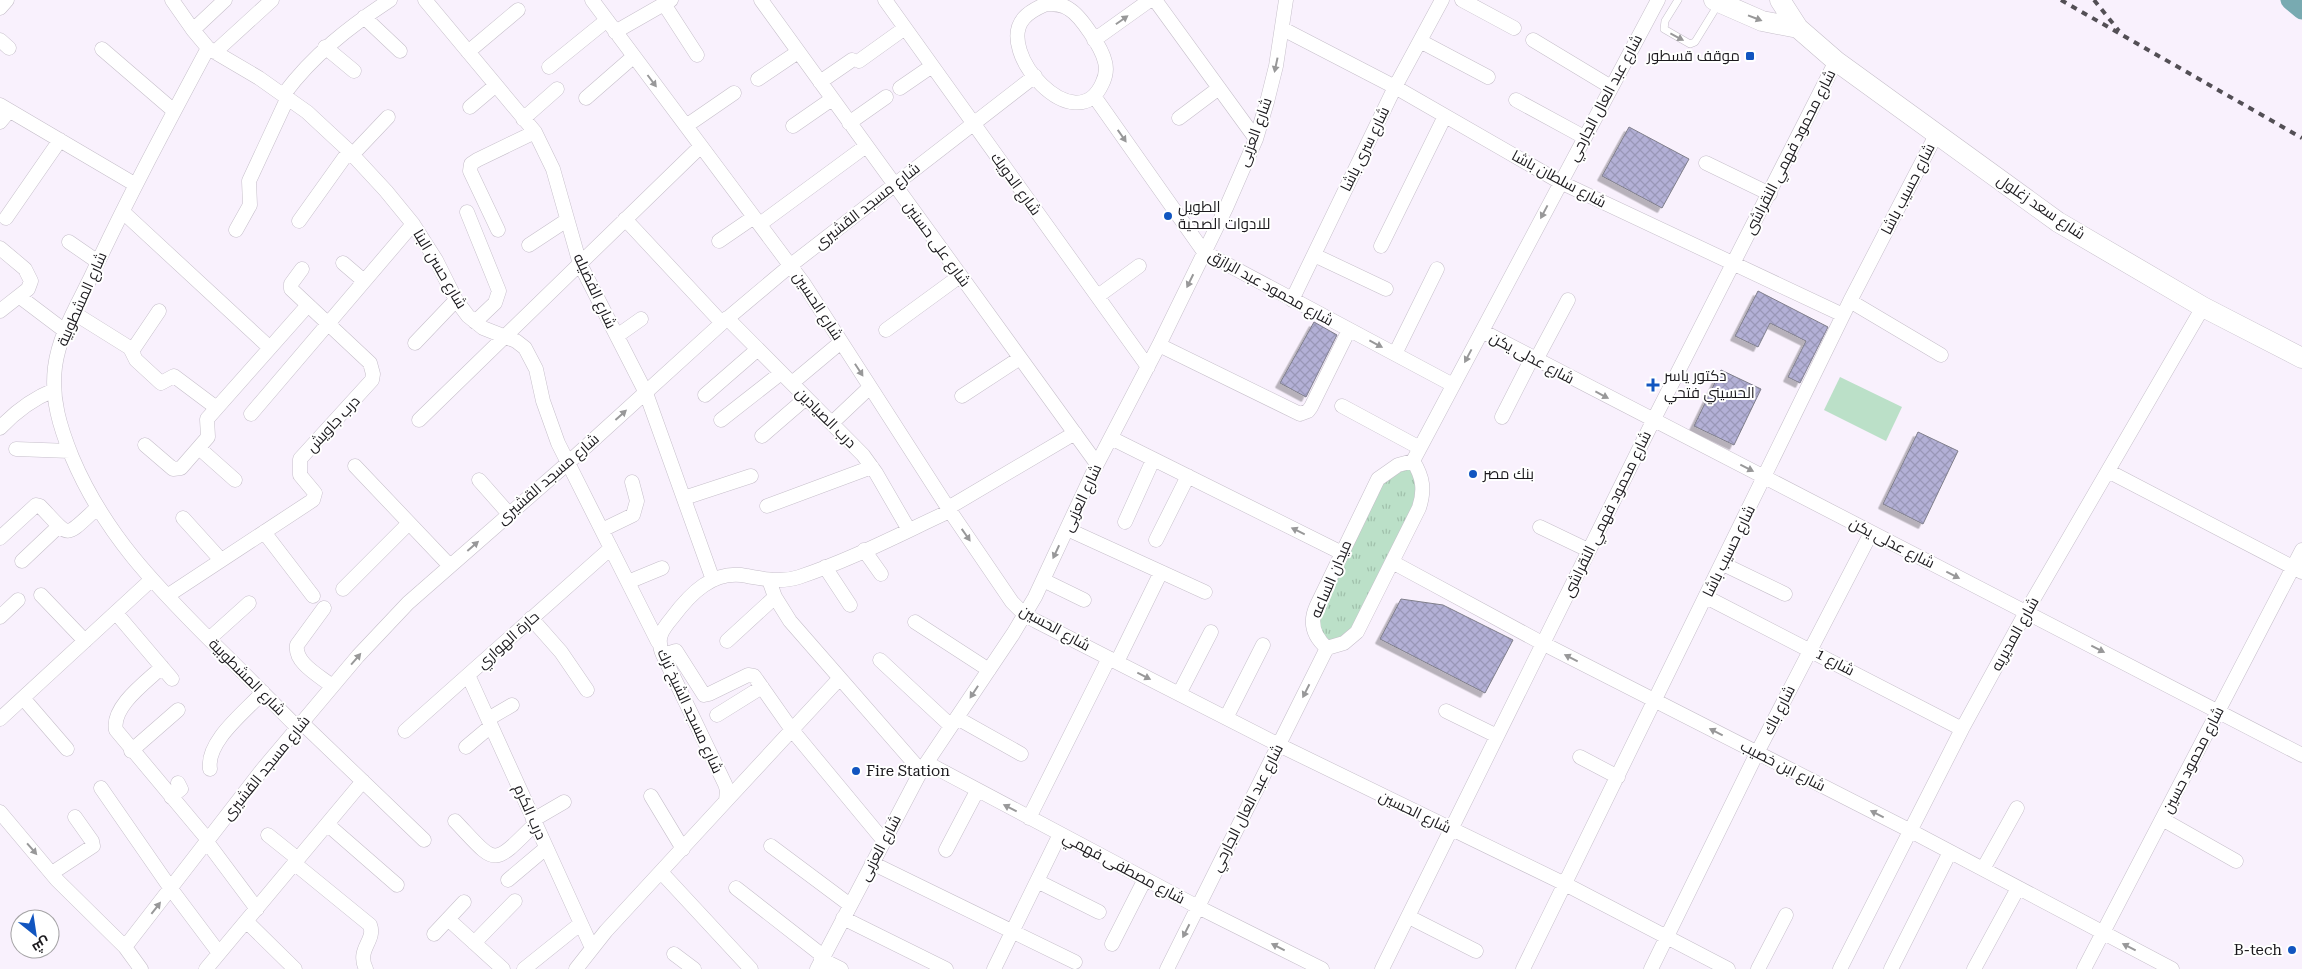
<svg xmlns="http://www.w3.org/2000/svg" width="2302" height="969" font-family="'Roboto Serif',Cairo,serif">
<style>
.grass{fill:url(#grass-tufts)}
.pitch{fill:#bbe0c8}
.lines{fill:none;stroke-linecap:round;stroke-linejoin:round}
.canal{stroke:#78aab1;stroke-width:19}
.building{fill:url(#building-cross-hatch);stroke:#7f7e8a;filter:url(#shadow)}
.lane-casing{stroke:#c6bfca;stroke-width:8}
.street-casing{stroke:#c6bfca;stroke-width:15}
.secondary-casing{stroke:#c6bfca;stroke-width:21}
.lane{stroke:#fff;stroke-width:7}
.street{stroke:#fff;stroke-width:14}
.secondary{stroke:#fff;stroke-width:20}
.rail{stroke:#534f55;stroke-width:4;stroke-dasharray:6 6;stroke-linecap:butt}
.oneway{fill:#989899}
.poi-dot{fill:#1155c0;stroke:#fff;stroke-width:2}
.labels{text-anchor:middle;dominant-baseline:central;stroke-width:4;stroke-linejoin:round;paint-order:stroke}
.poi-label{font-size:15px;fill:#1b191d;stroke:#fff;text-anchor:start}
.street-label{font-size:15px;fill:#1b191d;stroke:#fff}
</style>
<defs>
<pattern id="grass-tufts" width="24" height="20" patternUnits="userSpaceOnUse" patternTransform="scale(1.25)"><rect width="24" height="20" fill="#bbe0c8"/><path d="M3 7l-1-3M5 7V3M7 7l1-3M15 17l-1-3M17 17v-4M19 17l1-3" fill="none" stroke="#a0c0ab"/></pattern>
<pattern id="building-cross-hatch" width="8" height="8" patternUnits="userSpaceOnUse" patternTransform="scale(1.25)"><rect width="8" height="8" fill="#b3b0d6"/><path d="M0 0l8 8M0 8l8-8" fill="none" stroke="#9997b7"/></pattern>
<filter id="shadow"><feDropShadow dx="-4.5" dy="4.5" stdDeviation="0" flood-color="#0004"/></filter>
</defs>
<rect width="100%" height="100%" fill="#f9f1fd"/>
<!-- grass -->
<path class="grass" d="M1411,467L1417,482L1415,507L1351,632L1342,639L1329,641C1319,632 1318,624 1320,610L1382,483L1389,475Z"/>
<!-- pitch -->
<path class="pitch" d="M1840,377L1902,407L1886,441L1824,410Z"/>
<g class="lines">
<!-- canal -->
<path class="canal" d="M2290,0L2302,10"/>
</g>
<!-- building -->
<path class="building" d="M1629,127L1689,159L1662,208L1602,176Z
M1758,291L1828,327L1800,383L1788,377L1806,341L1770,323L1758,347L1735,336Z
M1314,322L1337,335L1306,397L1280,383Z
M1721,370L1761,389L1734,445L1694,426Z
M1918,432L1958,451L1923,524L1883,504Z
M1401,599L1443,605L1513,640L1485,693L1380,639Z"/>
<g class="lines">
<defs>
<path id="lane" d="M1678,0L1665,21L1664,29L1690,44L1695,42L1719,3"/>
<path id="street" d="M172,0L193,30L208,48L259,78L307,112L349,151L386,191L413,224L436,260L456,300L468,316L483,328L516,341L525,348L536,369L543,401L558,443L658,642
M425,0L535,132L553,169L580,264L646,393L713,580
M592,0L804,284L950,511L1012,602L1025,615L1036,621L1279,745L1565,884L1728,969
M761,0L1097,464
M885,0L1148,367
M1155,0L1256,139
M1462,0L1514,28
M664,4L697,55
M1046,4C1054,4 1062,4 1069,9C1081,16 1102,48 1105,62C1107,69 1105,78 1102,84C1076,141 994,52 1024,18C1030,11 1039,7 1046,4Z
M0,8L7,0
M364,17L400,51
M1283,29L1395,87L1560,182L1843,315
M193,30L225,0
M615,32L671,0
M0,40L9,48
M1094,40L1150,0
M1533,40L1611,87
M1420,41L1488,77
M325,47L354,71
M208,48C168,123 127,199 91,277C77,306 59,335 55,367C51,399 60,427 72,457C104,533 154,584 212,642C241,670 269,699 297,727
M102,49L174,111
M215,52L272,0
M468,52L518,10
M859,61L905,28
M549,67L607,20
M758,79L798,52
M820,82L852,60
M900,88L932,66
M284,94C313,55 349,27 390,0
M1094,96L1204,252L1453,385
M586,98L633,57
M1516,100L1584,137
M0,105L136,185
M470,107L496,85
M1179,118L1219,88
M523,119L557,89
M0,122L9,111
M849,123L886,97
M686,126L734,93
M793,126L832,99
M352,155L388,117
M1706,163L1770,194
M123,212L270,348
M467,212L499,291L495,303L475,322
M6,218L60,140
M625,219L722,323
M299,221L349,151
M760,224L866,146
M236,230L250,205L249,181L288,97
M498,230L470,171L471,164L477,160L535,132
M719,241L754,217
M69,242L98,262
M529,245L567,220
M1381,246L1445,116
M0,248L25,269L31,281L28,289L0,311
M1314,255L1386,289
M343,263L364,281
M1098,296L1139,266
M20,297L65,331
M1292,300L1395,87L1442,0
M1850,301L1941,355
M74,313L130,348L136,360L161,383L174,376L214,406H218
M727,318L863,455L876,473L909,530
M886,330L960,276
M1482,331L2302,755
M617,336L641,319
M415,343L456,300
M1159,345L1300,414L1308,411L1311,407L1349,330
M132,351L159,311
M1395,354L1437,269
M1536,360L1568,300
M792,383L841,342
M705,395L758,349
M962,396L1020,358
M1342,406L1420,448
M251,414L413,224
M1502,417L1532,358
M419,420L701,146
M721,420L781,373
M832,423L870,387
M0,428C16,411 32,399 54,390
M762,436L806,398
M1111,438L1342,553
M145,445L173,469L181,468L208,437L207,419L308,305
M199,448L235,480
M16,449L70,451
M1413,461L1658,0
M1413,461C1423,477 1425,490 1419,508L1357,632L1344,643L1327,648C1313,636 1309,622 1317,605L1378,479L1398,465Z
M355,466L450,566
M2108,471L2302,572
M479,480L509,514
M684,498L751,476
M767,506L872,467
M948,508L1075,433
M183,518L221,560
M1125,522L1153,460
M1540,527L1588,550
M1067,529L1205,592
M602,530L633,515L637,501L632,482
M264,532L313,596
M0,538L36,505L40,506C71,538 63,539 97,508
M1156,540L1188,476
M864,550L881,574
M22,561L59,526
M1394,563L1542,643L1909,830L2172,969
M1723,564L1785,594
M825,567L850,605
M769,580L775,597L790,621L921,771
M1043,580L1084,600
M628,582L662,568
M343,589L409,523
M41,595L85,641
M167,596L313,500L315,493L300,475V459L372,380L373,374L370,363L291,289V284L302,269
M1706,597L1962,729
M324,608L297,645C294,663 320,676 332,686
M116,613L172,679
M0,617L18,600
M531,618L561,652L587,690
M915,622L989,670
M209,639L249,603
M727,641L775,597
M663,655L676,651L704,695L709,694L748,675L754,676L792,730L884,841
M880,660L951,726
M1117,662L1161,572
M162,667C146,682 111,707 116,730L208,840
M468,675L592,948
M1179,694L1211,632
M23,698L67,749
M1446,711L1497,736
M717,715L762,687
M957,718L1021,754
M1226,718L1263,645
M0,719L151,580
M488,719L512,705
M301,722L424,840
M405,731L611,548
M466,747L491,726
M131,751L178,710
M1580,757L1618,777
M927,763L1198,907L1322,969
M210,769C206,741 245,712 263,692
M101,788L171,889L219,953
M651,796L683,849
M171,797L181,789L178,783
M726,801L839,679
M0,812L57,880L125,947L141,969
M1029,818L1109,658
M2162,819L2236,861
M533,820L564,802
M455,821C497,865 491,868 535,824
M327,824L397,885
M268,835L298,859
M207,842L257,909
M771,846L850,905
M946,850L977,791
M294,863L370,925C376,941 356,949 366,969
M872,863L1075,962
M1983,869L2017,808
M661,872L751,969
M52,873L93,846L92,841L75,817
M508,880L546,848
M1037,881L1099,912
M736,888L823,956
M1409,917L1476,951
M843,918L946,969
M448,919L503,969
M246,921L295,969
M434,934L464,902
M474,943L515,901
M1112,944L1145,879
M125,947L262,770L358,656L408,603L569,462L722,323L791,265L1035,76
M674,954L694,969
M821,959L841,969
M206,969L363,781
M524,969L580,924
M576,969L606,931L726,801L727,790L725,784L663,655C656,639 661,631 672,618C690,594 713,569 747,576C765,579 781,583 799,577C851,560 900,534 950,511
M817,969L921,771L1013,634L1035,597L1097,464L1159,345L1226,208L1256,139L1267,102L1276,66L1286,0
M994,969L1060,834
M1167,969L1327,648
M1382,969L1653,421L1836,61
M1523,969L1850,301L1936,135
M1651,969L1757,753L1871,533
M1758,969L1786,915
M1840,969L1962,729L2026,612L2203,307
M1891,969L1950,852
M1974,969L2018,888
M2084,969L2302,550"/>
<path id="secondary" d="M1714,0L1762,21L1798,28
M1780,0L1798,28L1836,61L2058,222L2203,307L2302,358"/>
</defs>
<!-- lane casing -->
<use href="#lane" class="lane-casing"/>
<!-- street casing -->
<use href="#street" class="street-casing"/>
<!-- secondary casing -->
<use href="#secondary" class="secondary-casing"/>
<!-- lane -->
<use href="#lane" class="lane"/>
<!-- street -->
<use href="#street" class="street"/>
<!-- secondary -->
<use href="#secondary" class="secondary"/>
<!-- rail -->
<path class="rail" d="M2061,0L2302,138
M2094,0L2119,31"/>
</g>
<!-- one-way arrows -->
<defs><path id="oneway-solid" d="M-6-.8H1V-3.2L6.5 0L1 3.2V.8H-6Z" transform="scale(1.25)"/></defs>
<g class="oneway">
<use href="#oneway-solid" transform="translate(1755 18) rotate(21)"/>
<use href="#oneway-solid" transform="translate(1122 20) rotate(-35)"/>
<use href="#oneway-solid" transform="translate(1677 37) rotate(28)"/>
<use href="#oneway-solid" transform="translate(1276 65) rotate(102)"/>
<use href="#oneway-solid" transform="translate(652 81) rotate(53)"/>
<use href="#oneway-solid" transform="translate(1122 136) rotate(55)"/>
<use href="#oneway-solid" transform="translate(1544 212) rotate(118)"/>
<use href="#oneway-solid" transform="translate(1190 281) rotate(116)"/>
<use href="#oneway-solid" transform="translate(1376 344) rotate(28)"/>
<use href="#oneway-solid" transform="translate(1468 356) rotate(118)"/>
<use href="#oneway-solid" transform="translate(859 370) rotate(57)"/>
<use href="#oneway-solid" transform="translate(1602 395) rotate(28)"/>
<use href="#oneway-solid" transform="translate(621 415) rotate(-42)"/>
<use href="#oneway-solid" transform="translate(1747 468) rotate(27)"/>
<use href="#oneway-solid" transform="translate(1298 531) rotate(-154)"/>
<use href="#oneway-solid" transform="translate(966 535) rotate(55)"/>
<use href="#oneway-solid" transform="translate(473 546) rotate(-41)"/>
<use href="#oneway-solid" transform="translate(1056 552) rotate(115)"/>
<use href="#oneway-solid" transform="translate(1953 575) rotate(27)"/>
<use href="#oneway-solid" transform="translate(2098 649) rotate(27)"/>
<use href="#oneway-solid" transform="translate(1571 658) rotate(-153)"/>
<use href="#oneway-solid" transform="translate(356 659) rotate(-49)"/>
<use href="#oneway-solid" transform="translate(1144 676) rotate(27)"/>
<use href="#oneway-solid" transform="translate(1306 691) rotate(117)"/>
<use href="#oneway-solid" transform="translate(974 692) rotate(123)"/>
<use href="#oneway-solid" transform="translate(1716 732) rotate(-153)"/>
<use href="#oneway-solid" transform="translate(1010 808) rotate(-153)"/>
<use href="#oneway-solid" transform="translate(1877 814) rotate(-153)"/>
<use href="#oneway-solid" transform="translate(32 849) rotate(49)"/>
<use href="#oneway-solid" transform="translate(156 908) rotate(-52)"/>
<use href="#oneway-solid" transform="translate(1186 931) rotate(117)"/>
<use href="#oneway-solid" transform="translate(1278 947) rotate(-153)"/>
<use href="#oneway-solid" transform="translate(2129 947) rotate(-153)"/>
</g>
<!-- markers -->
<g class="poi-dot">
<rect x="1745" y="51" width="10" height="10" rx="2.5"/>
<circle cx="1168" cy="216" r="5"/>
<path d="M1650.5 377.5h5v5h5v5h-5v5h-5v-5h-5v-5h5z"/>
<circle cx="1473" cy="474" r="5"/>
<circle cx="856" cy="771" r="5"/>
<circle cx="2292" cy="950" r="5"/>
</g>
<g class="labels">
<!-- poi labels -->
<g class="poi-label">
<text x="1740" y="56" text-anchor="end">موقف قسطور</text>
<text x="1178" y="207">الطويل<tspan x="1178" dy="17">للادوات الصحية</tspan></text>
<text x="1664" y="376">دكتور ياسر<tspan x="1664" dy="17">الحسيني فتحي</tspan></text>
<text x="1483" y="474">بنك مصر</text>
<text x="866" y="771">Fire Station</text>
<text x="2282" y="950" text-anchor="end">B-tech</text>
</g>
<!-- street labels -->
<g class="street-label">
<text transform="translate(1605 98) rotate(-62)">شارع عبد العال الجارحي</text>
<text transform="translate(1255 132) rotate(-70)">شارع العزبى</text>
<text transform="translate(1365 149) rotate(-64)">شارع سرى باشا</text>
<text transform="translate(1790 152) rotate(-63)">شارع محمود فهمي النقراشى</text>
<text transform="translate(1559 179) rotate(28)">شارع سلطان باشا</text>
<text transform="translate(1016 184) rotate(54)">شارع الدويك</text>
<text transform="translate(1908 189) rotate(-63)">شارع حسيب باشا</text>
<text transform="translate(867 206) rotate(-38)">شارع مسجد القشيرى</text>
<text transform="translate(2041 207) rotate(34)">شارع سعد زغلول</text>
<text transform="translate(937 244) rotate(54)">شارع على حسنين</text>
<text transform="translate(440 269) rotate(59)">شارع حسن البنا</text>
<text transform="translate(1271 288) rotate(29)">شارع محمود عبد الرازق</text>
<text transform="translate(595 291) rotate(65)">شارع الفضيله</text>
<text transform="translate(82 299) rotate(-66)">شارع المشطوبية</text>
<text transform="translate(818 306) rotate(57)">شارع الحسين</text>
<text transform="translate(1532 358) rotate(28)">شارع عدلى يكن</text>
<text transform="translate(826 418) rotate(45)">درب الصيادين</text>
<text transform="translate(333 424) rotate(-47)">درب جاويش</text>
<text transform="translate(548 479) rotate(-41)">شارع مسجد القشيرى</text>
<text transform="translate(1082 498) rotate(-65)">شارع العزبى</text>
<text transform="translate(1607 514) rotate(-64)">شارع محمود فهمي النقراشى</text>
<text transform="translate(1892 543) rotate(27)">شارع عدلى يكن</text>
<text transform="translate(1729 551) rotate(-64)">شارع حسيب باشا</text>
<text transform="translate(1331 579) rotate(-67)">ميدان الساعه</text>
<text transform="translate(1055 628) rotate(29)">شارع الحسين</text>
<text transform="translate(2015 634) rotate(-61)">شارع المديريه</text>
<text transform="translate(508 640) rotate(-42)">حارة الهواري</text>
<text transform="translate(1835 662) rotate(28)">شارع 1</text>
<text transform="translate(247 677) rotate(45)">شارع المشطوبية</text>
<text transform="translate(1779 710) rotate(-63)">شارع باك</text>
<text transform="translate(690 711) rotate(65)">شارع مسجد الشيخ ترك</text>
<text transform="translate(2193 760) rotate(-63)">شارع محمود حسين</text>
<text transform="translate(1783 766) rotate(27)">شارع ابن خصيب</text>
<text transform="translate(266 768) rotate(-51)">شارع مسجد القشيرى</text>
<text transform="translate(1247 808) rotate(-63)">شارع عبد العال الجارحي</text>
<text transform="translate(530 812) rotate(66)">درب الكرم</text>
<text transform="translate(1415 812) rotate(26)">شارع الحسين</text>
<text transform="translate(880 848) rotate(-62)">شارع العزبى</text>
<text transform="translate(1124 868) rotate(28)">شارع مصطفى فهمي</text>
</g>
</g>
<!-- north arrow -->
<g transform="translate(35 934) rotate(150)"><circle r="24" fill="#ffffff" stroke="#a4a3a5"/>
<path d="M0-4L9 19L0 12L-9 19Z" fill="#1155c0"/>
<text y="-8" font-size="14" font-weight="bold" text-anchor="middle" fill="#1b191d">ش</text>
</g>
</svg>
